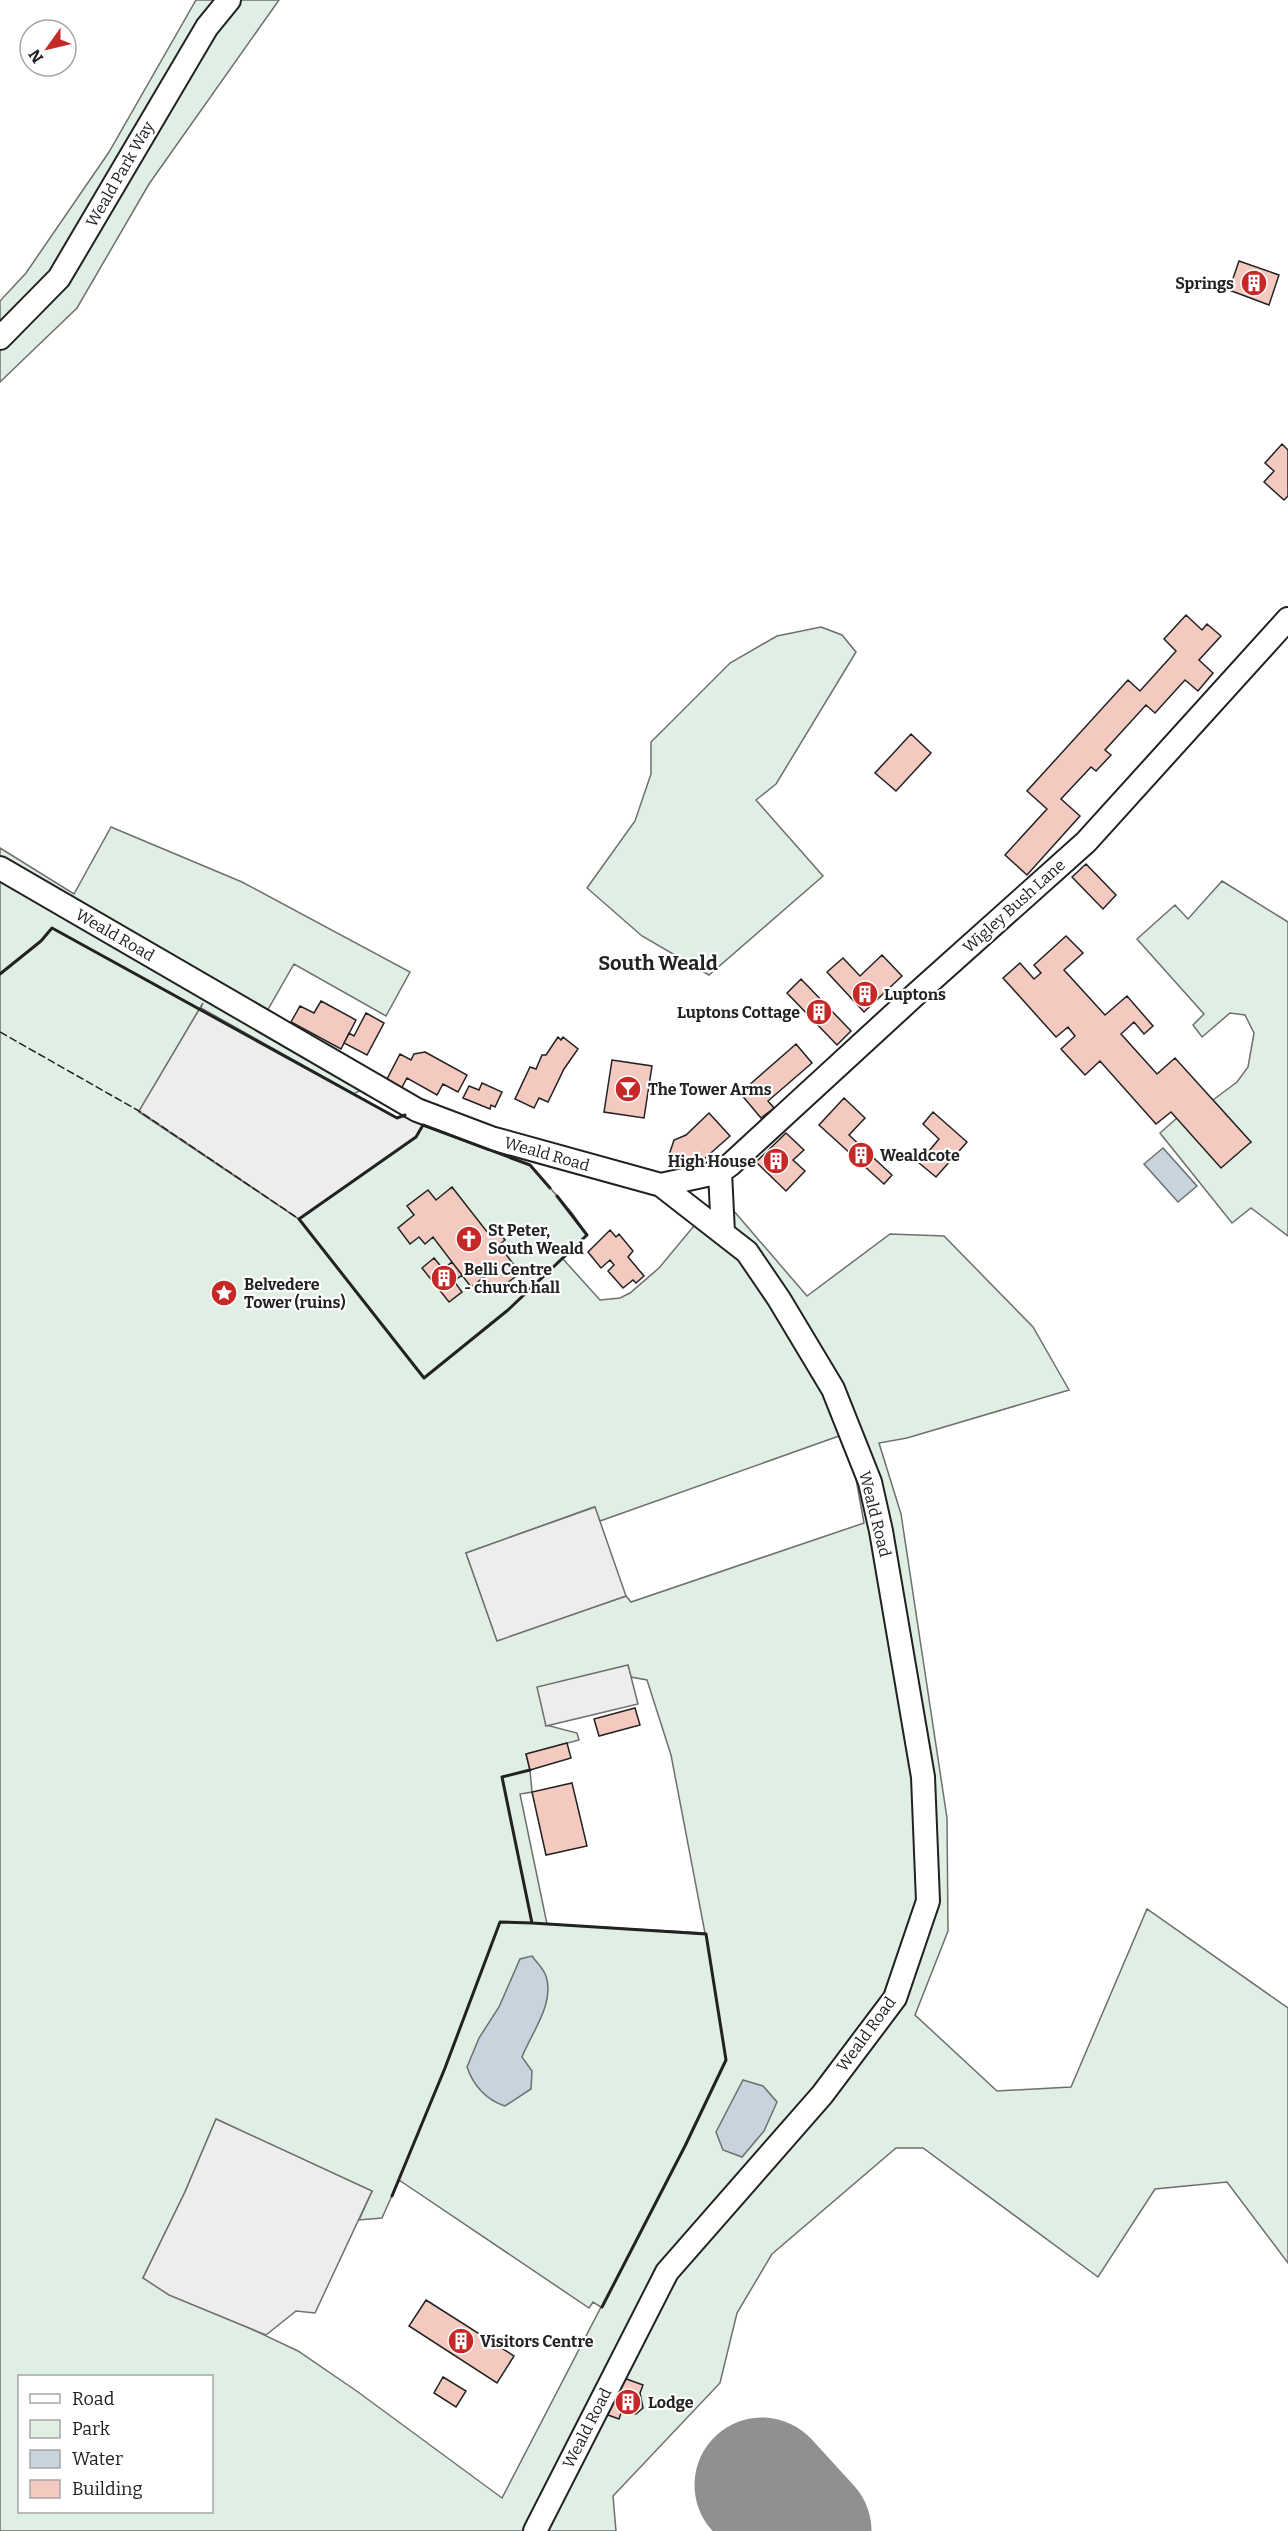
<svg xmlns="http://www.w3.org/2000/svg" width="1288" height="2531" font-family="Bitter,serif">
<style>
.green{fill:#e0efe3;stroke:#6f6f6f;stroke-width:1.5;fill-rule:evenodd}
.parking{fill:#ededed;stroke:#6f6f6f;stroke-width:1.5}
.water{fill:#c7d3dd;stroke:#6f6f6f;stroke-width:1.5}
.lines{fill:none;stroke-linecap:round;stroke-linejoin:round}
.runway{stroke:#909090;stroke-width:135}
.building{fill:#f3c9c0;stroke:#222;stroke-width:1.5}
.minor-casing{stroke:#222;stroke-width:26}
.minor{stroke:#fff;stroke-width:22}
.fence{stroke:#222;stroke-width:1.5;stroke-dasharray:8 3;stroke-linecap:butt}
.wall{stroke:#222;stroke-width:3}
.labels{text-anchor:middle;dominant-baseline:central;stroke-width:4.5;stroke-linejoin:round;paint-order:stroke}
.street-label{font-size:16px;fill:#222;stroke:#fff}
.poi-label{font-size:16px;font-weight:bold;fill:#222;stroke:#fff;text-anchor:start}
.quarter-label{font-size:20px;font-weight:bold;fill:#222;stroke:#fff}
</style>
<rect width="100%" height="100%" fill="#fff"/>
<!-- green -->
<path class="green" d="M196,0H279L149,184L77,308L0,382V301L26,273L109,152Z
M821,627L842,635L856,652L776,784L756,800L823,876L709,975L642,936L587,888L635,821L651,774V742L730,663L777,636Z
M111,827L242,882L410,972L386,1016L294,964L262,1020L374,1085L353,1094L200,1008L139,1112L299,1219L416,1137L423,1125L530,1165L572,1213L587,1235L563,1259L600,1300L620,1298L630,1293L659,1268L693,1227L733,1210L807,1296L890,1234L944,1236L1033,1327L1069,1390L907,1438L879,1443L901,1514L947,1818L948,1931L915,2015L997,2091L1071,2087L1147,1909L1288,2008V2263L1227,2182L1155,2189L1098,2277L923,2148H896L772,2254L737,2313L720,2383L613,2496L616,2531H0V848L74,894ZM839,1436L856,1479L864,1523L631,1602L626,1596L497,1640L466,1553L594,1507L600,1521ZM628,1666L631,1677L647,1680L671,1755L705,1933L547,1924L520,1794L532,1792L530,1770L526,1754L579,1740L577,1733L546,1725ZM216,2119L372,2191L359,2220L382,2218L399,2180L589,2308L593,2302L601,2307L502,2498L358,2392L298,2351L143,2278L185,2192ZM20,2376H212V2512H20Z
M1222,881L1288,922V1236L1251,1208L1232,1223L1160,1133L1177,1118L1250,1142L1213,1100L1237,1082L1248,1067L1254,1033L1245,1015L1230,1013L1202,1037L1193,1025L1204,1014L1137,939L1175,905L1188,919Z"/>
<!-- parking -->
<path class="parking" d="M203,1003L201,1008L397,1118L402,1116L423,1125L416,1137L299,1219L139,1111Z
M595,1507L626,1596L497,1641L466,1553Z
M628,1665L638,1704L546,1726L537,1687Z
M216,2119L372,2191L315,2313L296,2311L266,2335L169,2295L143,2278L185,2192Z"/>
<!-- water -->
<path class="water" d="M1163,1148L1197,1186L1178,1202L1144,1164Z
M532,1956C536,1962 544,1969 546,1976C555,2003 532,2032 522,2057L532,2071L531,2089L505,2106C486,2100 473,2085 467,2067L479,2038L499,2007L520,1959Z
M743,2080L763,2086L777,2102L764,2131L742,2157L723,2150L716,2132Z"/>
<g class="lines">
<!-- runway -->
<path class="runway" d="M762,2485L804,2531"/>
</g>
<!-- building -->
<path class="building" d="M1239,261L1279,275L1269,305L1229,290Z
M1282,444L1288,450V496L1284,500L1264,482L1274,471L1265,463Z
M1186,615L1202,630L1207,624L1221,636L1199,660L1213,673L1198,691L1185,680L1155,713L1146,705L1105,750L1111,755L1096,771L1091,767L1061,799L1080,816L1027,875L1005,855L1047,809L1027,791L1128,680L1140,691L1176,651L1164,639Z
M911,734L931,753L896,791L875,773Z
M1086,864L1116,895L1103,909L1072,877Z
M1066,936L1083,953L1064,970L1105,1015L1127,996L1153,1026L1144,1034L1134,1022L1121,1034L1157,1074L1175,1058L1251,1142L1221,1168L1171,1112L1156,1124L1100,1061L1085,1075L1061,1049L1075,1036L1068,1027L1056,1037L1003,978L1020,963L1034,979L1041,973L1034,965Z
M882,955L902,976L864,1012L827,972L843,958L860,976Z
M801,979L851,1031L837,1045L787,993Z
M321,1001L356,1020L341,1049L291,1022L300,1006L314,1013Z
M366,1013L384,1023L367,1055L344,1043L349,1033L354,1036Z
M558,1037L561,1040L563,1037L578,1049L564,1069L548,1102L539,1098L534,1108L515,1099L530,1067L536,1069L542,1055H546Z
M796,1044L812,1063L768,1101L774,1108L761,1118L740,1093Z
M425,1052L467,1075L458,1092L443,1084L437,1095L407,1078L401,1089L386,1081L400,1054L411,1060L414,1054Z
M612,1060L652,1066L644,1118L604,1112Z
M482,1083L502,1092L495,1107L491,1105L490,1109L463,1098L469,1086L479,1090Z
M844,1098L865,1118L849,1135L892,1175L884,1184L819,1125Z
M933,1112L967,1142L936,1177L919,1163L939,1139L923,1124Z
M709,1113L730,1136L704,1159L683,1161L668,1158L674,1140L686,1135Z
M786,1133L804,1150L793,1160L805,1171L786,1191L756,1162Z
M452,1187L491,1237L498,1231L505,1240L499,1245L520,1273L502,1287L499,1283L493,1288L484,1277L471,1287L433,1237L425,1244L419,1237L410,1244L398,1228L414,1215L407,1206L428,1190L436,1200Z
M610,1230L616,1237L619,1234L633,1251L628,1257L644,1276L636,1283L633,1280L623,1288L608,1271L614,1265L610,1260L601,1268L588,1252Z
M434,1258L443,1269L452,1262L462,1275L454,1281L462,1292L449,1302L422,1268Z
M635,1708L640,1725L599,1736L594,1719Z
M567,1743L571,1758L530,1770L526,1754Z
M572,1783L587,1846L546,1855L532,1792Z
M426,2300L514,2356L497,2383L409,2326Z
M443,2377L466,2391L456,2407L434,2393Z
M621,2377L643,2385L640,2393L643,2408L636,2414L622,2410L619,2419L608,2415Z"/>
<g class="lines">
<defs>
<path id="minor" d="M0,338L59,278L207,27L229,0
M0,868L417,1110L491,1138L661,1185L747,1252L779,1299L833,1389L870,1482L881,1531L923,1777L928,1901L895,1998L822,2095L667,2272L535,2531
M720,1172L723,1233
M661,1185L720,1172L731,1164L915,995L1086,842L1288,619"/>
</defs>
<!-- minor casing -->
<use href="#minor" class="minor-casing"/>
<!-- minor -->
<use href="#minor" class="minor"/>
<!-- fence -->
<path class="fence" d="M0,1032L139,1111L299,1219"/>
<!-- wall -->
<path class="wall" d="M0,974L41,941L52,928L397,1118L405,1115
M550,1188L530,1165L423,1125L416,1137L299,1219L424,1378L508,1310L587,1235L557,1196
M532,1923L706,1934L726,2060L685,2146L602,2307
M392,2196L445,2068L500,1922L532,1923L502,1777L530,1770"/>
</g>
<!-- icons -->
<defs>
<symbol id="building-disc" viewBox="-11 -11 22 22"><circle r="9.5" fill="#c62828" stroke="#fff"/><path d="M-4-6H4V6H1V3H-1V6H-4ZM-2.5-4.3h1.7v1.8h-1.7ZM.8-4.3h1.7v1.8H.8ZM-2.5-1h1.7V.8h-1.7ZM.8-1h1.7V.8H.8Z" fill="#fff"/></symbol>
<symbol id="bar-disc" viewBox="-11 -11 22 22"><circle r="9.5" fill="#c62828" stroke="#fff"/><path d="M-6-5H6L.8 .8V4.5H3.5V6h-7V4.5H-.8V.8Z" fill="#fff"/></symbol>
<symbol id="church-disc" viewBox="-11 -11 22 22"><circle r="9.5" fill="#c62828" stroke="#fff"/><path d="M-1.2-6h2.4v3.5h3.3v2.4h-3.3V6h-2.4V-.1h-3.3v-2.4h3.3Z" fill="#fff"/></symbol>
<symbol id="sight-disc" viewBox="-11 -11 22 22"><circle r="9.5" fill="#c62828" stroke="#fff"/><path d="M0-6L1.8-2.2L6-1.7L2.9 1.2L3.7 5.4L0 3.3L-3.7 5.4L-2.9 1.2L-6-1.7L-1.8-2.2Z" fill="#fff"/></symbol>
</defs>
<g fill-rule="evenodd">
<use href="#building-disc" x="1239" y="268" width="30" height="30"/>
<use href="#building-disc" x="850" y="979" width="30" height="30"/>
<use href="#building-disc" x="804" y="997" width="30" height="30"/>
<use href="#bar-disc" x="613" y="1074" width="30" height="30"/>
<use href="#building-disc" x="846" y="1140" width="30" height="30"/>
<use href="#building-disc" x="761" y="1146" width="30" height="30"/>
<use href="#church-disc" x="454" y="1224" width="30" height="30"/>
<use href="#building-disc" x="429" y="1263" width="30" height="30"/>
<use href="#sight-disc" x="209" y="1278" width="30" height="30"/>
<use href="#building-disc" x="446" y="2326" width="30" height="30"/>
<use href="#building-disc" x="613" y="2387" width="30" height="30"/>
</g>
<g class="labels">
<!-- street labels -->
<g class="street-label">
<text transform="translate(120 174) rotate(-60)">Weald Park Way</text>
<text transform="translate(1014 906) rotate(-42)">Wigley Bush Lane</text>
<text transform="translate(115 935) rotate(30)">Weald Road</text>
<text transform="translate(547 1154) rotate(16)">Weald Road</text>
<text transform="translate(875 1514) rotate(76)">Weald Road</text>
<text transform="translate(866 2034) rotate(-54)">Weald Road</text>
<text transform="translate(587 2428) rotate(-63)">Weald Road</text>
</g>
<!-- poi labels -->
<g class="poi-label">
<text x="1234" y="283" text-anchor="end">Springs</text>
<text x="884" y="994">Luptons</text>
<text x="800" y="1012" text-anchor="end">Luptons Cottage</text>
<text x="648" y="1089">The Tower Arms</text>
<text x="880" y="1155">Wealdcote</text>
<text x="756" y="1161" text-anchor="end">High House</text>
<text x="488" y="1230">St Peter,<tspan x="488" dy="18">South Weald</tspan></text>
<text x="464" y="1269">Belli Centre<tspan x="464" dy="18">- church hall</tspan></text>
<text x="244" y="1284">Belvedere<tspan x="244" dy="18">Tower (ruins)</tspan></text>
<text x="480" y="2341">Visitors Centre</text>
<text x="648" y="2402">Lodge</text>
</g>
<!-- quarter labels -->
<g class="quarter-label">
<text x="658" y="963">South Weald</text>
</g>
</g>
<!-- legend -->
<rect x="18" y="2375" width="195" height="138" fill="#ffffff" stroke="#a7a7a7" stroke-width="1.5"/>
<rect x="30" y="2394" width="30" height="9" fill="#ffffff" stroke="#a7a7a7" stroke-width="1.5"/>
<text x="72" y="2405" font-size="18" fill="#222222">Road</text>
<rect x="30" y="2420" width="30" height="18" fill="#e0efe3" stroke="#a7a7a7" stroke-width="1.5"/>
<text x="72" y="2435" font-size="18" fill="#222222">Park</text>
<rect x="30" y="2450" width="30" height="18" fill="#c7d3dd" stroke="#a7a7a7" stroke-width="1.5"/>
<text x="72" y="2465" font-size="18" fill="#222222">Water</text>
<rect x="30" y="2480" width="30" height="18" fill="#f3c9c0" stroke="#a7a7a7" stroke-width="1.5"/>
<text x="72" y="2495" font-size="18" fill="#222222">Building</text>
<!-- north arrow -->
<g transform="translate(48 48) rotate(236)"><circle r="28" fill="#ffffff" stroke="#a7a7a7" stroke-width="1.5"/>
<path d="M0-4.5L10 22L0 15L-10 22Z" fill="#c62828"/>
<text y="-9" font-size="16" font-weight="bold" text-anchor="middle" fill="#222222">N</text>
</g>
</svg>
